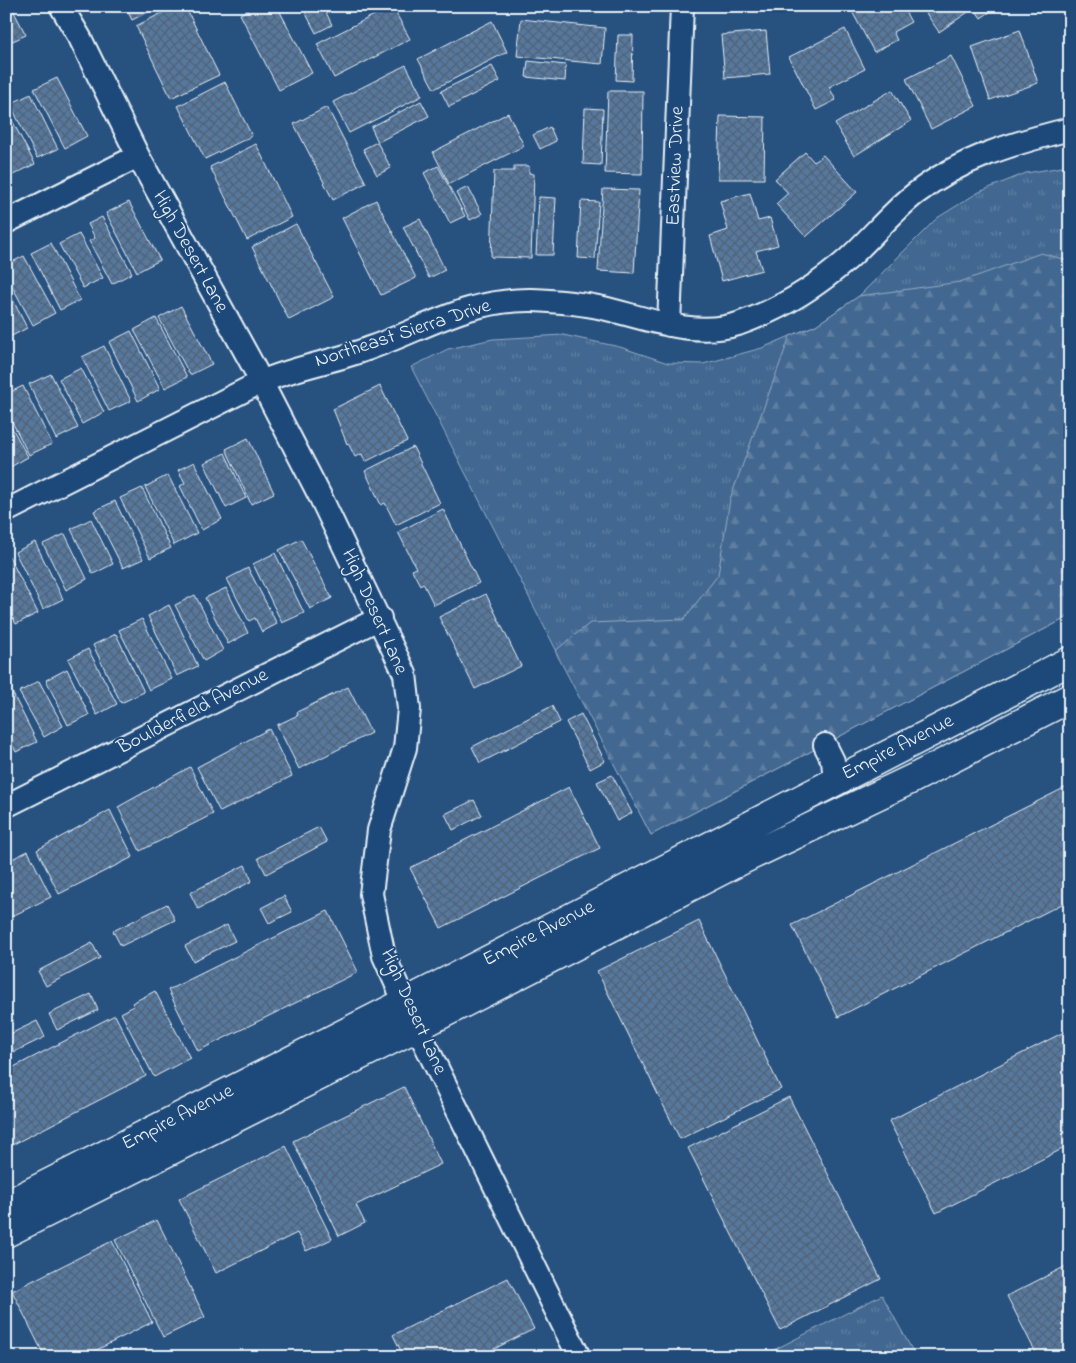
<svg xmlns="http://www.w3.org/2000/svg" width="1076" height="1363" font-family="'Indie Flower',sans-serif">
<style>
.grass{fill:url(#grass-tufts);stroke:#96acc4}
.forest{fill:url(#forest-firs);stroke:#96acc4}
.building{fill:url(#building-cross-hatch);stroke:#e8f1f8}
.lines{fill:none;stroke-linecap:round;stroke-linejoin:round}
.minor-casing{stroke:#e8f1f8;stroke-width:26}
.trunk-casing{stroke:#e8f1f8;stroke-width:31}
.minor{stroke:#1f4a7a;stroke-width:22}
.trunk{stroke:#1f4a7a;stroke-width:28}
.labels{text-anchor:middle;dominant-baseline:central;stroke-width:4;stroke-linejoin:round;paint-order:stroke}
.street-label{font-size:20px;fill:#e8f1f8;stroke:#1f4a7a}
</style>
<defs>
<pattern id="grass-tufts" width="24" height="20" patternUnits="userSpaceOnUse" patternTransform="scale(1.25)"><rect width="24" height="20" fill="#436891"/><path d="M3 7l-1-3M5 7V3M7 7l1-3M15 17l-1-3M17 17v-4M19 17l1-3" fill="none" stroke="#5e7ea1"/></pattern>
<pattern id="forest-firs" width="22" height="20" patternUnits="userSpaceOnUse" patternTransform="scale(1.25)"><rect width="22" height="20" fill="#436891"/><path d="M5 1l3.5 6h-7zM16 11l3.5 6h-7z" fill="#5e7ea1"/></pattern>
<pattern id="building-cross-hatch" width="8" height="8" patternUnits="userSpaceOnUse" patternTransform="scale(1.25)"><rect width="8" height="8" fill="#57789d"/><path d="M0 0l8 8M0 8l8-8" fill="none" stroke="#4f6278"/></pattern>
</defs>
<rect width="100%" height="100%" fill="#27517f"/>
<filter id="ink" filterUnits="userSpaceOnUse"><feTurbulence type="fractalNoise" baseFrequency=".02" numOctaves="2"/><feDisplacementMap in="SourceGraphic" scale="10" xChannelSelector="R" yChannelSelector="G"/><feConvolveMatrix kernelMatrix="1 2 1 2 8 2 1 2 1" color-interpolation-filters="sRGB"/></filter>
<g filter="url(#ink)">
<!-- grass -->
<path class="grass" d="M1062,167L1070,170V616L651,835L411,367L448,349L493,339L563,335L620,347L668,363L703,364L762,348L816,325L859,296L937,218L979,192L1026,173Z
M882,1295L916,1357H760Z"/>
<!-- forest -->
<path class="forest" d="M1041,253L1070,261V616L651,835L555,651L590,623L684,619L718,575L730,499L790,336L816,325L859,296L960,282Z"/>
<!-- building -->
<path class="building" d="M6,6H11L26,35L6,44Z
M125,6H160L132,20Z
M176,6H185L219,75L171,98L136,26Z
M255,6H277L312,73L279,90L240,14Z
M302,6H323L332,25L316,33Z
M392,6L410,39L334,78L317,44Z
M849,6H902L911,22L893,32L897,40L874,52Z
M921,6H997V7L981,18L974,8L939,32Z
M521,19L605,28L602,64L517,56Z
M492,21L507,52L434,89L418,59Z
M845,29L865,69L829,87L836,100L816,110L789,57Z
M1020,30L1038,83L990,100L972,47Z
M766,31L770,74L725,78L721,35Z
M618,35H633L632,81L616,80Z
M951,56L976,106L931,129L906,79Z
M528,61L566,65L565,81L526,77Z
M406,65L422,96L349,133L333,102Z
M492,66L500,81L449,107L441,91Z
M57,78L87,136L65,148L34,89Z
M225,82L252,136L205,159L178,106Z
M892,90L911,121L854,156L835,124Z
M608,91H643L642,174L605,173Z
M31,94L58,149L37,158L10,104Z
M421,101L429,116L378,142L371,127Z
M327,107L366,183L333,200L294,124Z
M585,108L603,109L601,165L583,164Z
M6,109L35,164L13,175L6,161Z
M508,113L524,146L449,184L433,152Z
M720,116L765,117L764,179H718Z
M550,127L556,141L540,149L533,135Z
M377,142L391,168L377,175L363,149Z
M256,144L292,217L247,240L210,167Z
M805,152L814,162L823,155L857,192L806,237L776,204L788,193L775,179Z
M438,166L465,216L450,223L424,173Z
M514,166H529V173L534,174L531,258L491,257L494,171H514Z
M468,187L482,214L470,220L456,193Z
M603,189L639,190L634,273L598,271Z
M750,193L758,221L770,218L778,245L756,251L762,270L722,281L710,236L728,230L720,201Z
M539,197L556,198L553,255H536Z
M376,200L416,278L381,295L342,218Z
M581,201L599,202L595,259L578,258Z
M129,202L160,260L137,272L106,213Z
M102,217L132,273L112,284L89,241L95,238L88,224Z
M420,219L445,270L429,278L403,227Z
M296,224L334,297L289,320L252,247Z
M79,234L103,278L83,288L59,244Z
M51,243L80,300L60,310L31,253Z
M24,256L55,313L33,325L6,275V265Z
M6,286L27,328L6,339Z
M181,306L212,364L190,375L159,318Z
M156,318L187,377L165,388L134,330Z
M131,331L160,389L138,401L109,342Z
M104,346L131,401L109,411L82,357Z
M81,368L104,412L82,424L59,379Z
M51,374L78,428L56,439L29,384Z
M23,386L52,444L29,455L6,410V394Z
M380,386L407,441L365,462L362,454L355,457L348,443L347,444L333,409Z
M6,417L28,457L7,469L6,467Z
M248,438L274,493L251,504L226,449Z
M413,447L440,503L396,525L385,503L381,505L365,471Z
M225,453L246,498L226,508L204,463Z
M194,462L222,519L202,530L180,486L185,483L178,470Z
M168,475L197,533L174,545L145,487Z
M142,488L171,548L150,558L120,498Z
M115,501L143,559L123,568L94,511Z
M443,509L479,583L434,605L423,583L420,585L412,570L416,568L398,532Z
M91,519L113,564L93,574L71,529Z
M65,534L87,579L66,590L43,544Z
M301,539L332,598L310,609L279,550Z
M35,542L63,599L43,609L15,552Z
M275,553L304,613L282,623L253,564Z
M9,556L38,613L16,624L6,606V557Z
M248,568L277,624L262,632L255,618L249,621L227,579Z
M226,588L248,633L228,644L205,598Z
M486,594L521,666L475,689L439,617Z
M195,595L223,650L204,661L175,605Z
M169,605L198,666L177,676L148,616Z
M6,615L12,627L6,630Z
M142,619L172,679L149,690L119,630Z
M116,634L144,692L121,703L93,645Z
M88,649L117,704L97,715L68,659Z
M67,669L89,715L68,725L46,680Z
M39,681L63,726L44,737L19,692Z
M348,687L371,733L299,769L277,725L298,715L297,712Z
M10,688L37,742L16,752L6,733V689Z
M552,706L560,722L480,763L472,747Z
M581,714L605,761L590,769L566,722Z
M269,729L292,776L220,812L197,767Z
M6,748L11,758L6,760Z
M190,767L213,814L140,851L118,807Z
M612,775L632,813L617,821L597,782Z
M1070,785V900L838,1017L792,925Z
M569,787L600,848L441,928L410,868Z
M474,800L482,815L453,830L445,814Z
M110,810L133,857L59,894L37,850Z
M319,827L327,842L266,874L258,858Z
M28,851L51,897L6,919V862Z
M245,865L252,881L198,909L190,893Z
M284,896L292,912L269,923L261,908Z
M167,904L175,920L121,946L113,931Z
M328,911L358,972L198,1051L168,990Z
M699,921L781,1089L680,1139L597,971Z
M227,925L235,941L193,961L185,946Z
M92,943L100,958L46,986L38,971Z
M155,991L190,1058L154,1077L121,1013L134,1006L132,1003Z
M91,994L98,1010L57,1030L49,1014Z
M115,1015L146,1076L6,1148V1071Z
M37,1021L45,1037L14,1052L6,1036Z
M1070,1029V1145L936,1213L889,1121Z
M404,1087L441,1164L356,1205L365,1223L339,1236L293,1141Z
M789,1097L881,1279L780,1330L688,1148Z
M286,1146L332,1239L306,1251L297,1233L216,1273L179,1199Z
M157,1220L205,1317L163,1337L115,1240Z
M112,1241L152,1322L83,1357H45L12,1291Z
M1070,1264V1357H1038L1007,1296Z
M508,1278L534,1329L478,1357H404L393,1335Z
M794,1351L797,1357H783Z"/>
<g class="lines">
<defs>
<path id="minor" d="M61,6L80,38L138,156L251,362L321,498L405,674L409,709L405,748L379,830L371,894L384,956L405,1003L579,1357
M6,222L138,156
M669,325L682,6
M6,511L261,382C295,367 332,362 367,349C425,329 467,299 532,300C555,301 580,303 603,308C646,318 693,338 738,324C779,310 816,287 848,259C871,238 891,213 915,194C961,158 1014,143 1070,129
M825,745L833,761L835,780
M6,806L380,618"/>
<path id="trunk" d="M6,1205L453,978L1070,661
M6,1233L417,1027L746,858L914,778L1070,698"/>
</defs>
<!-- minor casing -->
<use href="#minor" class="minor-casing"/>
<!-- trunk casing -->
<use href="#trunk" class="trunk-casing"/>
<!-- minor -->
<use href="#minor" class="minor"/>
<!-- trunk -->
<use href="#trunk" class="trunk"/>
</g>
</g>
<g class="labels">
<!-- street labels -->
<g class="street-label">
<text transform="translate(676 166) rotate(-88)">Eastview Drive</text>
<text transform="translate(190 252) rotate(61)">High Desert Lane</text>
<text transform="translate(403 334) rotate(-18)">Northeast Sierra Drive</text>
<text transform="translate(374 612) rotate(66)">High Desert Lane</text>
<text transform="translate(193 712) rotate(-27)">Boulderfield Avenue</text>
<text transform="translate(898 748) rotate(-27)">Empire Avenue</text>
<text transform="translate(539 934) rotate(-27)">Empire Avenue</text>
<text transform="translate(413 1012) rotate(66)">High Desert Lane</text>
<text transform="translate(178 1118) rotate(-27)">Empire Avenue</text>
</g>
</g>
<!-- margin -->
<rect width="1076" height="1363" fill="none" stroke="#1f4a7a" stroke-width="25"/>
<rect x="12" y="12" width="1051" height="1338" fill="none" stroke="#e8f1f8" stroke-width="2" filter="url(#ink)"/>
</svg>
